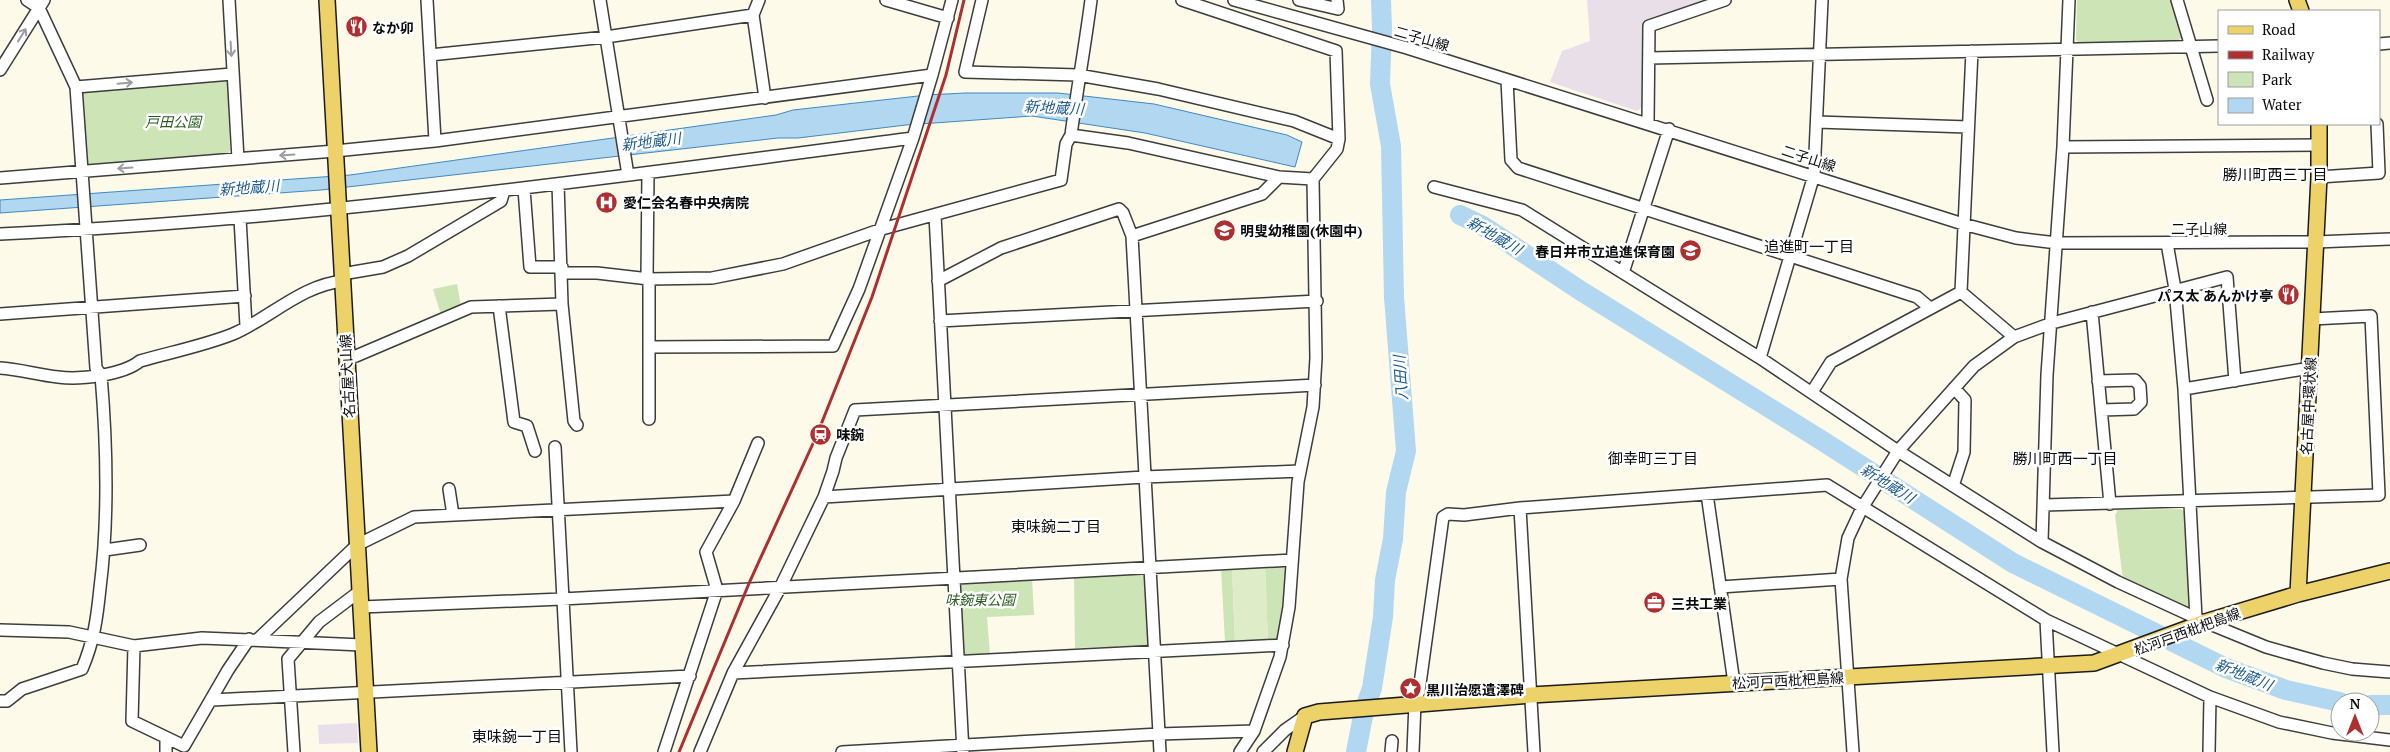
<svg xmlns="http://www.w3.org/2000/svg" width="2390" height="752" font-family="'PT Serif','Noto Sans JP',serif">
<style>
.industrial{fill:#e8dfe9}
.green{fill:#cce4b6}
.pitch{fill:#deecc7}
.water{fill:#b2d7f0;stroke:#3f89c1}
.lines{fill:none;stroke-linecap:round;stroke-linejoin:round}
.river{stroke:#b2d7f0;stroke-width:20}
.minor-casing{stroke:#3d3d3d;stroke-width:14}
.major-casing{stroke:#1b1b1b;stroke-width:18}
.minor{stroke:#fff;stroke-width:11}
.major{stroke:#edd269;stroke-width:15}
.rail{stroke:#ae2f30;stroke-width:3}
.oneway{stroke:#9d9d9d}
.labels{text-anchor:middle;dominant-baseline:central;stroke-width:5;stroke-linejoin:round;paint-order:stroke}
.poi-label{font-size:14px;font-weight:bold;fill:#0a0a0a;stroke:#fff;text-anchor:start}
.street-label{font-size:14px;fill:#0a0a0a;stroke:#fff}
.park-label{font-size:14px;font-style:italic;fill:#2b5b21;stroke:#fff}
.water-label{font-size:15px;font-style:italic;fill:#1f5b90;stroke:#fff}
.neighbourhood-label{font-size:15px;fill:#0a0a0a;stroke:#fff}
</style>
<rect width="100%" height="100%" fill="#fdfae9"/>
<!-- industrial -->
<path class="industrial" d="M1587,0H1710L1644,23V106L1637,111L1550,82L1562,51L1590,41Z
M357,723L358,743L319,744L318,725Z"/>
<!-- green -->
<path class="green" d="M2077,0H2172L2182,37L2178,41L2079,43L2076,40Z
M223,79L227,82L230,150L228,154L86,165L81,95L85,91Z
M457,284L461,307L441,315L433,289Z
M2181,509L2185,512L2191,608L2188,610L2123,580L2115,515L2118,510Z
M1265,566H1282L1287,570L1281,636L1277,639L1268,641Z
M1221,568H1232L1235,642H1225Z
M1145,573L1149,646L1075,648L1074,578Z
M1032,577L1034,615L987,617L990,655H967L963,653L959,584L964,581Z"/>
<!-- pitch -->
<path class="pitch" d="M1265,566L1268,641L1235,642L1232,568Z"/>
<!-- water -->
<path class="water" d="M965,93H1058L1154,104L1287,135L1302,142L1295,167L1145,133L1032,116L906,125L798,138H778L321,190L0,213V200L350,175L776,115L793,110L927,95Z"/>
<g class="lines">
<!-- river -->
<path class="river" d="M1460,215L1483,226L1581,291L1821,440L2013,563L2226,668L2286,690L2340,702
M2370,705H2390
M1356,752L1364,711L1372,688L1383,617L1385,580L1393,539L1396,492L1406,451L1394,297L1391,146L1380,84L1382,28L1381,0"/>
<defs>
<path id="minor" d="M229,0L238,159
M427,0L435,141
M600,0L628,175
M886,0L948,18
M982,0L965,72L1078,75L1158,89L1294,121L1339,139
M1182,0L1336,51L1339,139L1337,149L1313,179
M1234,0L1407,48L1963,224L2016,238L2057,243L2316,242L2390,239
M1299,0L1338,9L1337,0
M2177,0L2207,100
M753,15L765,98
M2379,44L2390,43
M430,55L606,37L753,15L759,0
M1649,58L2219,46
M0,70L44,0
M1507,80L1511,160L1518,168L1917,297L1930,308
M76,87L232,74
M1648,122L1649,26L1725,0
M1817,122L1968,127
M1071,135L1128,143L1279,177L1313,179L1316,358L1313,407L1298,482L1289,607L1280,657L1254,731L1240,752
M913,138L932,75
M2063,147L2320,145
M2319,177L2379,173L2377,124
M0,178L335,151L435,141L932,75L952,0
M1434,187L1522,210L1760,358L1898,451L2042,542L2118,582L2205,622L2266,647L2323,663L2352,669L2390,672
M524,189L530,267H562
M935,215L963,752
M240,218L246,326
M0,234C306,220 609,178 913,138L859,289L833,346L649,347
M1132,236L1160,752
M2167,243L2175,289L2184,389L2196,618
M562,273H597L649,279L712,278L783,264L882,229L1061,180L1066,144L1071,135C1077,90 1085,46 1091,0
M1623,273L1669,129
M342,274L383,267L408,256L501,201L504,191
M647,278L648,173
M649,279V419
M938,281L1001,248L1119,209L1123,213L1132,236L1262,194L1279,177
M1961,292L1972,51
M562,304L574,421L577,425
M499,306L514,422L527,426L535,451
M2092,312L2110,504
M0,314L245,296
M940,321L1317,301
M346,358L356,356L471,307L562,304L558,184
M1760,358L1814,175L1822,0
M0,368C19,369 38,375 58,377C80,380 123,375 140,361C171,352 203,346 233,334C270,318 302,285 343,281
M2098,381L2135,380L2140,386L2141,402L2134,409L2101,410
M2184,389L2310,368
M1812,392L1831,362L1961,292L2014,337
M555,447L571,752
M1953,486L1964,452L1965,400L1954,388
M449,489L453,515
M1707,494L1734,683
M824,497L1144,477L1300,471
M2044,505L2379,495L2371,316L2312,319
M1520,508L1534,752
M2042,542L2047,375L2063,147L2069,0
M105,550L140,545
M1720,587L1841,579
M361,607L562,599L1292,560
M2046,620L2053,752
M0,630L69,632L134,646L202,638L362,645
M257,640L357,545L414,517L734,501
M134,646L132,721L184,746L228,670L249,639
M733,673L1283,645
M212,700L690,676
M0,701H7L22,689L82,669C94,641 97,618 100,588C109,517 107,446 101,375L96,368L76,87L39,8L27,0
M166,738V752
M294,752L288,659L319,622L360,591
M664,752L717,590L706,552L734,501L758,443
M700,752L733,673L781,586L824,497L833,471L836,458L855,410L1315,385
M842,752L1159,734L1254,731
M1263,752L1285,730L1305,716
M1391,752L1392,741
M1413,752L1415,703L1419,691L1443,517L1448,514L1464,515L1520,508L1827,485L2046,620L2210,697L2279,722L2332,733L2390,740
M1853,752L1841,579L1848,538L1862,508L1898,451L1974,366L2014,337L2052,323L2227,277L2235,381
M2209,752L2210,697"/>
<path id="major" d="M327,0L369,752
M2297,0L2301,11
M2298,594L2319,177V124
M1295,752L1305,716L1319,712L1531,695L2094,663L2205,622L2298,594L2390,571"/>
</defs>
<!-- minor casing -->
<use href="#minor" class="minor-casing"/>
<!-- major casing -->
<use href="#major" class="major-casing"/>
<!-- minor -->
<use href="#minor" class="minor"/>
<!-- major -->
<use href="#major" class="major"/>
<!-- rail -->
<path class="rail" d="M679,752L750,581L816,437L872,297L946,75L964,0"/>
</g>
<!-- one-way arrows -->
<defs><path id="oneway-shaft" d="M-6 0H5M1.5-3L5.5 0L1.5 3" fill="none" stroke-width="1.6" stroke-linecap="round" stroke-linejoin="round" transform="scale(1.25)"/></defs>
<g class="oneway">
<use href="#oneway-shaft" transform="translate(22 35) rotate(-58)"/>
<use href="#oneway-shaft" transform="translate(231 49) rotate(87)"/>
<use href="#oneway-shaft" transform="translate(125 83) rotate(-5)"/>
<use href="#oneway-shaft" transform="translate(287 155) rotate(176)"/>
<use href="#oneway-shaft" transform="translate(125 168) rotate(176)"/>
</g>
<!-- icons -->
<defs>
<symbol id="restaurant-disc" viewBox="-11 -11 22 22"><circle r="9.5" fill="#ae2f30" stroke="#fff"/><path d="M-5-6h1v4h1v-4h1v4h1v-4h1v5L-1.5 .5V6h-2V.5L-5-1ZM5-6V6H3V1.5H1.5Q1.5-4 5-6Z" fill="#fff"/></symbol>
<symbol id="hospital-disc" viewBox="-11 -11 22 22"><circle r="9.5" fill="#ae2f30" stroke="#fff"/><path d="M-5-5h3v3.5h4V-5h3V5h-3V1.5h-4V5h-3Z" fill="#fff"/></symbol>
<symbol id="school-disc" viewBox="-11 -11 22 22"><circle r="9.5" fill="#ae2f30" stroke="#fff"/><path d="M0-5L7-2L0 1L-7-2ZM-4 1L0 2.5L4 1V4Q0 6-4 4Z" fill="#fff"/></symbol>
<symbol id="station-disc" viewBox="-11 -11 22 22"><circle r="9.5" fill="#ae2f30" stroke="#fff"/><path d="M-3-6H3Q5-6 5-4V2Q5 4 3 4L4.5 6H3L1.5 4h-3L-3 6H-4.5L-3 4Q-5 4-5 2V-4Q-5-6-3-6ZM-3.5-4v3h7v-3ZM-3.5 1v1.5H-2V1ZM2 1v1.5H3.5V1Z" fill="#fff"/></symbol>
<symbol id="office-disc" viewBox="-11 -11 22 22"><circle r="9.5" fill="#ae2f30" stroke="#fff"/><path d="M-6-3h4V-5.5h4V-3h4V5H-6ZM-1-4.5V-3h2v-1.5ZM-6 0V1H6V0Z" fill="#fff"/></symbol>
<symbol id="sight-disc" viewBox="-11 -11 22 22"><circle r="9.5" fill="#ae2f30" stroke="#fff"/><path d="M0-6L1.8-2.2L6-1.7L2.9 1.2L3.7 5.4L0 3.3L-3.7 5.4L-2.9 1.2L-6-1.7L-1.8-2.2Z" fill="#fff"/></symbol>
</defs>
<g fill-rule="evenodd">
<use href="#restaurant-disc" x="344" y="14" width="25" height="25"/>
<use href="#hospital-disc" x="594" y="190" width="25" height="25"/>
<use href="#school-disc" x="1212" y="218" width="25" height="25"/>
<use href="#school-disc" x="1678" y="238" width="25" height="25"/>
<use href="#restaurant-disc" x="2276" y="282" width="25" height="25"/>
<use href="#station-disc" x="808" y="422" width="25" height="25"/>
<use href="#office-disc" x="1642" y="590" width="25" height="25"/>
<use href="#sight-disc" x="1398" y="676" width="25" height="25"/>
</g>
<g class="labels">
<!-- poi labels -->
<g class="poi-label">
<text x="372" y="27">なか卯</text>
<text x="623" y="202">愛仁会名春中央病院</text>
<text x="1240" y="230">明叟幼稚園(休園中)</text>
<text x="1675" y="251" text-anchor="end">春日井市立追進保育園</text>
<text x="2273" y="295" text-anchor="end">パス太 あんかけ亭</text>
<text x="836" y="434">味鋺</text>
<text x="1671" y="603">三共工業</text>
<text x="1426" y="689">黒川治愿遺澤碑</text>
</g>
<!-- street labels -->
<g class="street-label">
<text transform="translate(1422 38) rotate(16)">二子山線</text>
<text transform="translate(1809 158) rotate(18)">二子山線</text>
<text x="2199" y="228">二子山線</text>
<text transform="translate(347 376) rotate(-93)">名古屋犬山線</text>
<text transform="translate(2308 406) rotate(-87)">名古屋中環状線</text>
<text transform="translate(2187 631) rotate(-20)">松河戸西枇杷島線</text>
<text transform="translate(1788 680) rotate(-3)">松河戸西枇杷島線</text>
</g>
<!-- park labels -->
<g class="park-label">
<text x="173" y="121">戸田公園</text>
<text x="980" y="599">味鋺東公園</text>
</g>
<!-- water labels -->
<g class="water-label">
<text transform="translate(1054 107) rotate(3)">新地蔵川</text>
<text transform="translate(651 141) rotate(-7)">新地蔵川</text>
<text transform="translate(249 187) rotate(-4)">新地蔵川</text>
<text transform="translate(1495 235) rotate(30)">新地蔵川</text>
<text transform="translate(1400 378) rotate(-94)">八田川</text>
<text transform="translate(1888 483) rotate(32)">新地蔵川</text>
<text transform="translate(2244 674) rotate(22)">新地蔵川</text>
</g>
<!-- neighbourhood labels -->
<g class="neighbourhood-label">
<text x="2275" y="174">勝川町西三丁目</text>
<text x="1809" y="246">追進町一丁目</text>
<text x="1653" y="458">御幸町三丁目</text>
<text x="2065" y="458">勝川町西一丁目</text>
<text x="1056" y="526">東味鋺二丁目</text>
<text x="517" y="736">東味鋺一丁目</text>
</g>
</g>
<!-- legend -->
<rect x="2218" y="10" width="162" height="115" fill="#ffffff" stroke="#9d9d9d"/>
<rect x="2228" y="26" width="25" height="8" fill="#edd269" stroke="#9d9d9d"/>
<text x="2262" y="35" font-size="15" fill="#0a0a0a">Road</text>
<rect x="2228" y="51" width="25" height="8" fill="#ae2f30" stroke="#9d9d9d"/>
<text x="2262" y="60" font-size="15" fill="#0a0a0a">Railway</text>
<rect x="2228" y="72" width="25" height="15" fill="#cce4b6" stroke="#9d9d9d"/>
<text x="2262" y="85" font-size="15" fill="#0a0a0a">Park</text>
<rect x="2228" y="98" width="25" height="15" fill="#b2d7f0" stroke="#9d9d9d"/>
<text x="2262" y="110" font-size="15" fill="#0a0a0a">Water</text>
<!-- north arrow -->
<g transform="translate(2355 717)"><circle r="24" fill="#ffffff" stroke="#9d9d9d"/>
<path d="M0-4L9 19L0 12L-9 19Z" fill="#ae2f30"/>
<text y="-8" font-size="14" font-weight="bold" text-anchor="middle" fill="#0a0a0a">N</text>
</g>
</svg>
